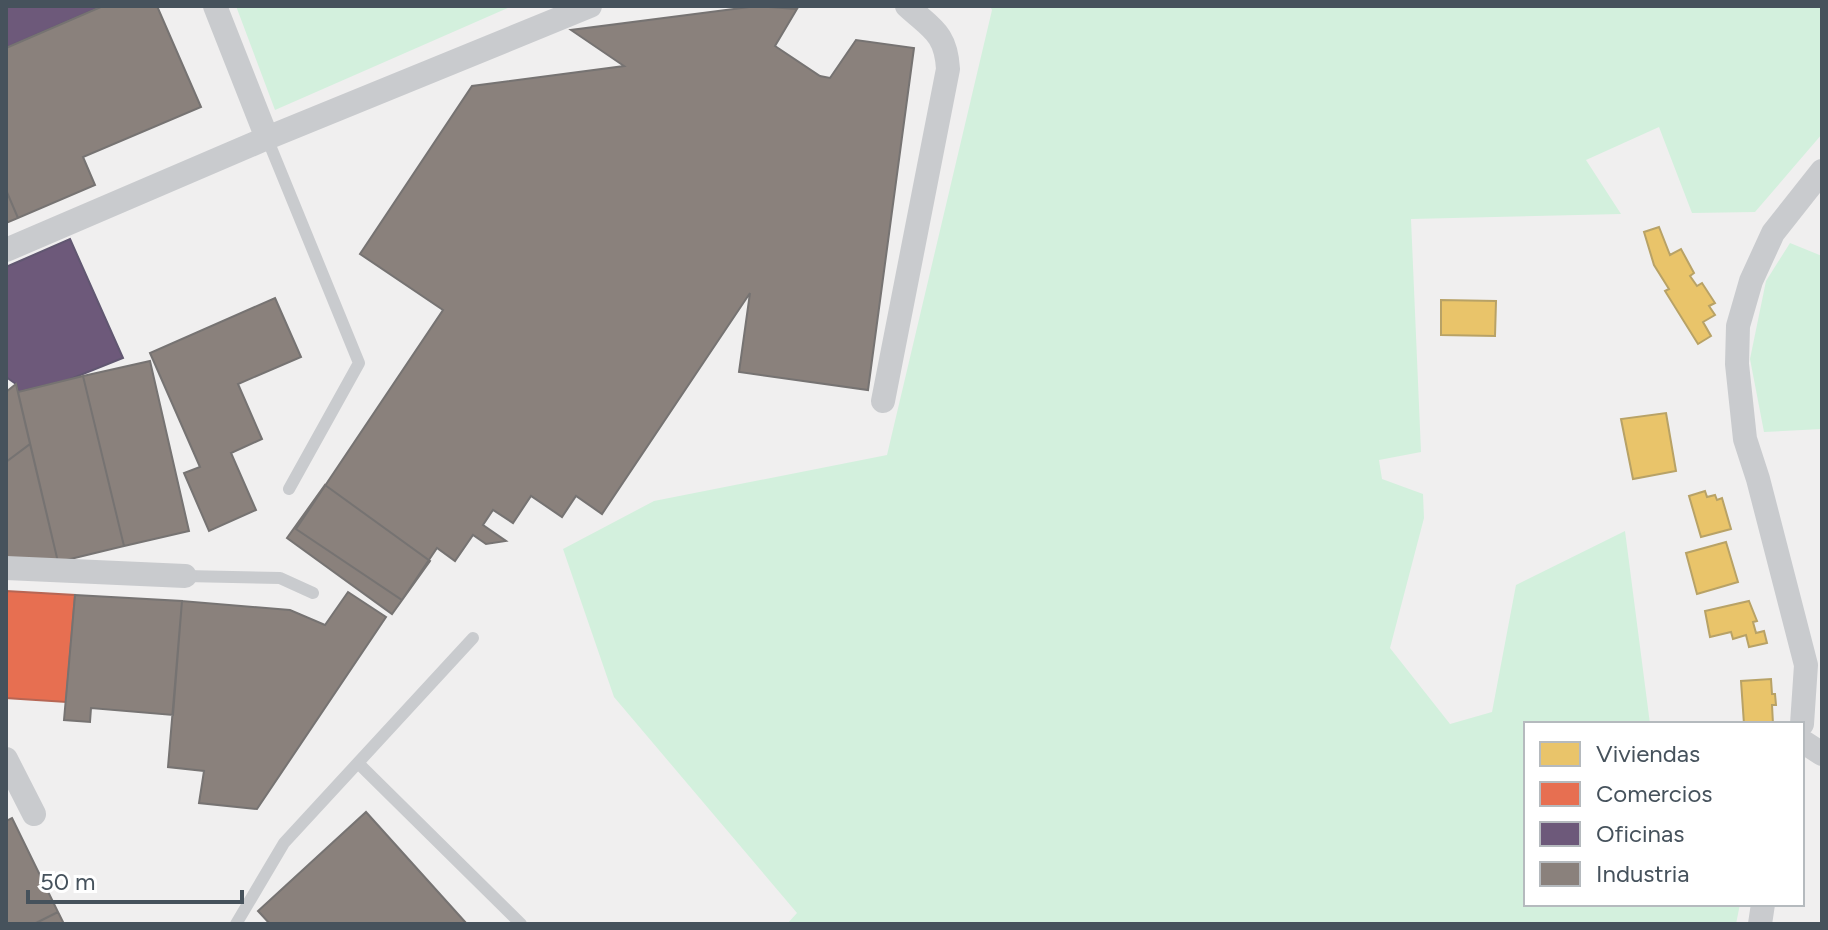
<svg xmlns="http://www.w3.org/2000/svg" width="1828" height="930" font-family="Figtree,sans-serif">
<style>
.green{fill:#d3f0dd}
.homes{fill:#e9c46a;stroke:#b8a266;stroke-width:2}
.shops{fill:#e76f51;stroke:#b76654;stroke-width:2}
.offices{fill:#6d597a;stroke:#615771;stroke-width:2}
.industry{fill:#8a817c;stroke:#767372;stroke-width:2}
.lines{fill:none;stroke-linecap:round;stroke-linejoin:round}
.service{stroke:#c9cbce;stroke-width:12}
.minor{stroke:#c9cbce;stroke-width:24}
</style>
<rect width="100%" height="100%" fill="#f0efef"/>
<!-- green -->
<path class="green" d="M236,6H512L275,110Z
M990,6H1822V134L1755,212L1692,213L1659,127L1586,160L1621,214L1411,219L1421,452L1379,460L1382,479L1423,494L1424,518L1390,648L1450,724L1492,712L1516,585L1625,531L1650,724H1526V904H1740L1736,924H787L797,913L614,697L563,549L654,501L887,455L992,10Z
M1790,243L1822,256V429L1764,432L1750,359L1766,281Z"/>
<!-- homes -->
<path class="homes" d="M1659,227L1670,255L1681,249L1694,273L1690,276L1697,286L1702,283L1715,303L1709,306L1715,315L1703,322L1711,336L1698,344L1665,291L1669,289L1654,265L1644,232Z
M1441,300L1496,301L1495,336L1441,335Z
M1666,413L1676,471L1633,479L1621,419Z
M1705,491L1707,497L1715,495L1717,500L1722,498L1731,529L1701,537L1689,496Z
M1726,542L1738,582L1697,594L1686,553Z
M1749,601L1757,621L1753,622L1756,633L1764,631L1767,643L1749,647L1746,635L1733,639L1731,632L1710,637L1705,611Z
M1771,679L1772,694H1775L1776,705H1772L1773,724H1744L1741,681Z"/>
<!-- shops -->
<path class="shops" d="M6,591L75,595L66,702L6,698Z"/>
<!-- offices -->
<path class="offices" d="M6,6H103L6,48Z
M70,239L123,358L68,380L18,392L16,384L6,377V267Z"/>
<!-- industry -->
<path class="industry" d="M103,6H157L201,107L83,157L95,185L18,218L6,190V48Z
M757,6L797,9L775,46L820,76L830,78L856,40L914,48L868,390L739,372L750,293L602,514L576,496L562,517L531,496L513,523L493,510L483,525L506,541L486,544L473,535L455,561L437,548L402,600L296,529L443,310L360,254L472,86L624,66L571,30Z
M6,190L18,218L6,223Z
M275,298L301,357L238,384L262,439L231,453L256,510L209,531L184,473L200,467L150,353Z
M150,361L189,531L124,546L83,376Z
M83,376L124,546L58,562L18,392Z
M16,384L30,444L6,462V392Z
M30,444L58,562L6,559V462Z
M325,485L430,561L392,614L287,538Z
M348,592L386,617L257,809L199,803L204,771L168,767L182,601L290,610L325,625Z
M75,595L182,601L173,715L91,708L90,722L64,720Z
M366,812L467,924H270L258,911Z
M12,818L58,912L34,924H6V821Z
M58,912L64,924H34Z"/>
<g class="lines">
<!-- service -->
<path class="service" d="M267,138L359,363L289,489
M185,576L280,578L313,593
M358,763L521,924
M236,924L284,843L473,638"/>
<!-- minor -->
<path class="minor" d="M215,6L267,138
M6,250L267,138L590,6
M883,401L948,69C946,33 932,29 907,6
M6,568L185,576
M1802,724L1806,665L1758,479L1745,439L1737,364L1738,326L1751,281L1773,233L1822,171
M1802,741L1822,754
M6,759L34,814
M1760,924L1763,904"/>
</g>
<!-- border -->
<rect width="1828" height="930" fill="none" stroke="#46525c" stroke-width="16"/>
<!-- legend -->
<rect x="1524" y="722" width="280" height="184" fill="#ffffff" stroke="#b5babe" stroke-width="2"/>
<rect x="1540" y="742" width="40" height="24" fill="#e9c46a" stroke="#b5babe" stroke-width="2"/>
<text x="1596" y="762" font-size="24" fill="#46525c">Viviendas</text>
<rect x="1540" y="782" width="40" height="24" fill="#e76f51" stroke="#b5babe" stroke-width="2"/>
<text x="1596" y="802" font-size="24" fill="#46525c">Comercios</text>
<rect x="1540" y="822" width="40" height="24" fill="#6d597a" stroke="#b5babe" stroke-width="2"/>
<text x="1596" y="842" font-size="24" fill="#46525c">Oficinas</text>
<rect x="1540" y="862" width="40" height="24" fill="#8a817c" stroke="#b5babe" stroke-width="2"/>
<text x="1596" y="882" font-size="24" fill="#46525c">Industria</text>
<!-- scale -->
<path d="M28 890v12h214v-12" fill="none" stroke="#46525c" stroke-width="4"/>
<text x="40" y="890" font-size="24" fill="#46525c" stroke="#ffffff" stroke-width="6" paint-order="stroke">50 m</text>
</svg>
